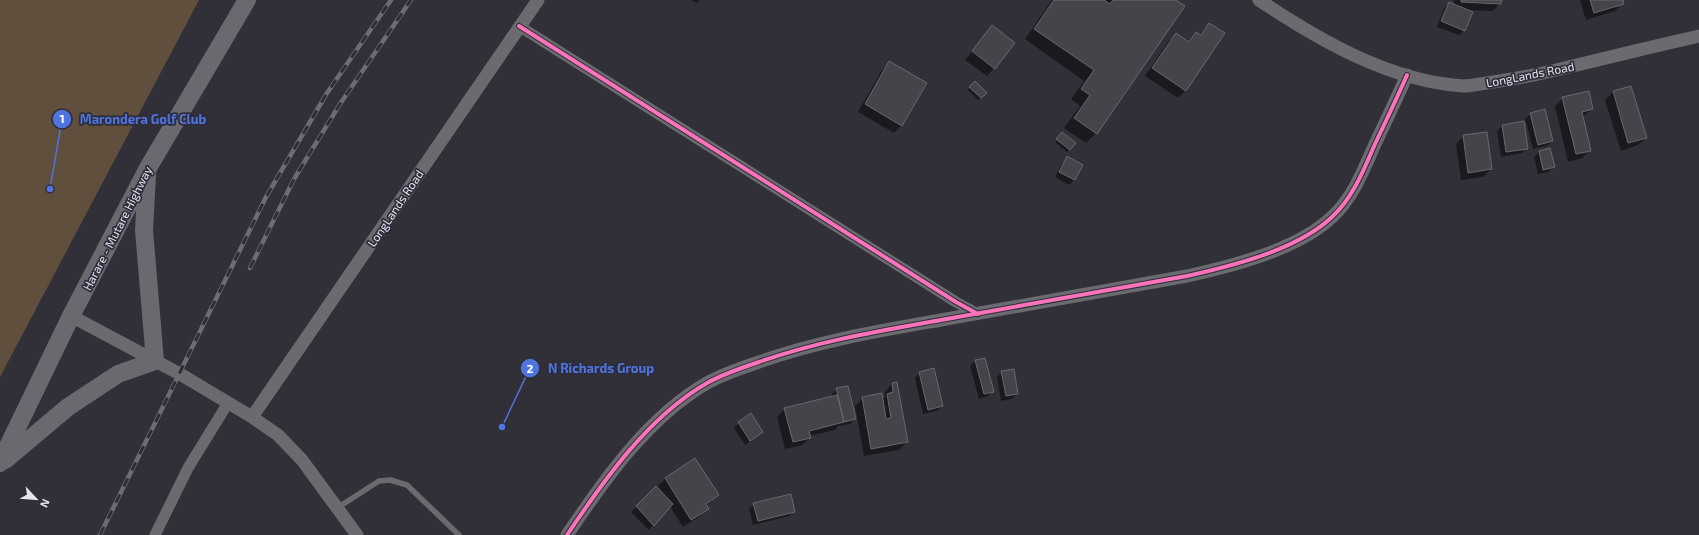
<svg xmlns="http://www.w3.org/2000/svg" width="1699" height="535" font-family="'Exo 2',sans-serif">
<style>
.green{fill:#604f3d}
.shadow{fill:#0007}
.building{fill:#45444b;stroke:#69686e}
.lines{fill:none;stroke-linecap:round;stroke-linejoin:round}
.service{stroke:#6a6a6f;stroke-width:5.5}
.minor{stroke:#6a6a6f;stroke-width:11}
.tertiary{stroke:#6a6a6f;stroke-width:13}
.trunk{stroke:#6a6970;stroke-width:18}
.rail-casing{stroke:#6c6c71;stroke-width:4.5}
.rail{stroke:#2e2d3c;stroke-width:3;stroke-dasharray:9;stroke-linecap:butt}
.cycleway-casing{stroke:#2e2d3c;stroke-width:6}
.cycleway{stroke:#fb73b8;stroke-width:4}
.labels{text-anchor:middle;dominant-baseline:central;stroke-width:3.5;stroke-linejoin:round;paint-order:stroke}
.street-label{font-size:12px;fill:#e5e5ee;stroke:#2e2d3c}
.leader{fill:none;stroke:#4f74de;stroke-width:1.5}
.callout-dot{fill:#4f74de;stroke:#2e2d3c;stroke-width:1.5}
.mark-label{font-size:12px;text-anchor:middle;font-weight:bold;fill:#fff}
.callout-label{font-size:13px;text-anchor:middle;font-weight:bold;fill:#4f74de;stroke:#2e2d3c;stroke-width:3.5;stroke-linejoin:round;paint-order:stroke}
</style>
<rect width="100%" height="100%" fill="#313038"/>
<!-- green -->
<path class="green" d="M0,0H199L0,377Z"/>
<!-- shadow -->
<path class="shadow" d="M691,0H700L697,3Z
M1052,0H1174L1096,133L1086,143L1064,128L1080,106L1071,99L1084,81L1025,39Z
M1454,0H1501L1500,3L1493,11L1466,10L1464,30L1459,35L1437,27L1444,8L1449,3L1454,5Z
M1580,0H1622L1623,3L1615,11L1586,20Z
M1209,24L1224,34L1185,91L1178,98L1145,76L1168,42L1176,34L1188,42L1196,33L1199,35Z
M992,27L994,68L987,76L965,60Z
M890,62L902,125L894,133L858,112L882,70Z
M975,82L986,93L978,100L968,90Z
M1630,87L1646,138L1638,145L1621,151L1605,100L1613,92Z
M1563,98L1592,109L1582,117L1590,150L1582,158L1568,162L1555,106Z
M1530,114L1552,141L1547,146L1533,149L1525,119Z
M1523,123L1527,148L1522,153L1501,157L1497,131L1502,126Z
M1060,135L1075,143L1067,152L1055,142Z
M1464,136L1491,169L1483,177L1461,180L1456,144Z
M1549,149L1553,167L1548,172L1538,174L1534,157L1539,152Z
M1067,158L1082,165L1074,180L1069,185L1055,177L1062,163Z
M975,361L993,391L988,396L979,399L970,366Z
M1013,370L1017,394L1012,399L1001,401L997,377L1002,372Z
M920,372L942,406L937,411L923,414L915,378Z
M892,384L907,442L899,450L864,456L855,406L863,398L882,400L885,397V392Z
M837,389L855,419L850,424L838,426L835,430L809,436L810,438L802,445L785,449L777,417L785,409L832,397V394Z
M739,423L762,432L745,445L734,428Z
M695,459L718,495L706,506L708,509L700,516L683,527L670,506L649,530L631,512L656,488L661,492L658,486L665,479Z
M754,504L794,511L789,516L753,525L749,509Z"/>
<!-- building -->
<path class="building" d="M1054,0H1104L1110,4L1113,0H1176L1185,6L1097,134L1074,118L1090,95L1081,89L1094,70L1034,29Z
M1461,0H1502L1501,4L1461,2Z
M1590,0H1623L1624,4L1594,13Z
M1449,2L1473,12L1465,31L1441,21Z
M1209,23L1225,33L1186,91L1152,68L1176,33L1189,42L1196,32L1201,35Z
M992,25L1015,43L995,69L972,51Z
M889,61L927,83L902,126L865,104Z
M975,81L987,93L981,98L969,87Z
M1631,86L1647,138L1628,143L1613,91Z
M1589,91L1593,109L1582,112L1591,151L1576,154L1562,97Z
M1545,109L1553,141L1538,145L1530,113Z
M1524,121L1528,149L1506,152L1502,125Z
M1062,132L1076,143L1070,150L1056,139Z
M1487,132L1492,169L1468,173L1463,135Z
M1550,148L1555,167L1543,170L1539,151Z
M1067,156L1083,165L1075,180L1059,172Z
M985,358L994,392L984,394L975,360Z
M934,368L943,406L928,410L919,372Z
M1014,369L1018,394L1006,396L1001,371Z
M897,382L908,442L871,449L862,397L882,393L886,419L891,418L887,394L893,392L892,383Z
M848,386L856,419L844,422L836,388Z
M837,395L844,422L809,431L811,438L793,442L784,408Z
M751,413L763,432L750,441L738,422Z
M695,458L719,495L706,504L709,509L691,520L665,478Z
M656,486L673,504L654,526L636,506Z
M791,494L795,512L758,521L753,503Z"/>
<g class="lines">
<!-- service -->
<path class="service" d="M337,508L379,481L390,480L407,485L459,535"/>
<!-- minor -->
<path class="minor" d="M519,26L956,302L978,314
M155,535L188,468L228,403"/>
<!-- tertiary -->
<path class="tertiary" d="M1259,0C1319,40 1389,81 1463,86C1470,86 1479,84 1487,83C1509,80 1530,76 1552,71C1601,59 1650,47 1699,36
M71,316L180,374L252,417L278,435L302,460L357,535
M252,417L538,0
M567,535C604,480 648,417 707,383C723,374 741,368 759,362C818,341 879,331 941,320C1023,306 1105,291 1187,276C1232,266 1297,250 1332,217C1353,198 1364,169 1375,144C1386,121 1397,98 1407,75"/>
<!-- trunk -->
<path class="trunk" d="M5,460L68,407L118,374L155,361L144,230L147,175
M0,463L71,316L148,168L247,0"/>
<defs>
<path id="rail" d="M250,268L294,179L340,104L411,0
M100,535L266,197L327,93L391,0"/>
</defs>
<!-- rail casing -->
<use href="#rail" class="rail-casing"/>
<!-- rail -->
<use href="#rail" class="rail"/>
<defs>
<path id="cycleway" d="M519,26L956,302L978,314
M567,535C604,480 648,417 707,383C723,374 741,368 759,362C818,341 879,331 941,320C1023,306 1105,291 1187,276C1232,266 1297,250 1332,217C1353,198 1364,169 1375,144C1386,121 1397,98 1407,75"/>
</defs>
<!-- cycleway casing -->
<use href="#cycleway" class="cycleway-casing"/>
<!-- cycleway -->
<use href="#cycleway" class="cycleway"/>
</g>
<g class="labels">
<!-- street labels -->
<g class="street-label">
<text transform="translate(1530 74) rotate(-11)">LongLands Road</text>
<text transform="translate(395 208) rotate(-56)">LongLands Road</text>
<text transform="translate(117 228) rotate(-63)">Harare - Mutare Highway</text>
</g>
</g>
<!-- callouts -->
<path class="leader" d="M50 189L62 119M502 427L530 368"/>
<g class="callout-dot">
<circle cx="50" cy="189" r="4"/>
<circle cx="502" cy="427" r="4"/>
<circle cx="62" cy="119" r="10"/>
<circle cx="530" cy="368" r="10"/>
</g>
<g class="mark-label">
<text x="62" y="123">1</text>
<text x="530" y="373">2</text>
</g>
<g class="callout-label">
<text x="143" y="124">Marondera Golf Club</text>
<text x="601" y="373">N Richards Group</text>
</g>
<!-- north arrow -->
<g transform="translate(36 499) rotate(116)" stroke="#2e2d3c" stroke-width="3" paint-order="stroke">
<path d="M0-3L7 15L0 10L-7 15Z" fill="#e5e5ee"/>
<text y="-6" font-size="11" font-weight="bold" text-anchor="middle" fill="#e5e5ee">N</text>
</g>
</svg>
